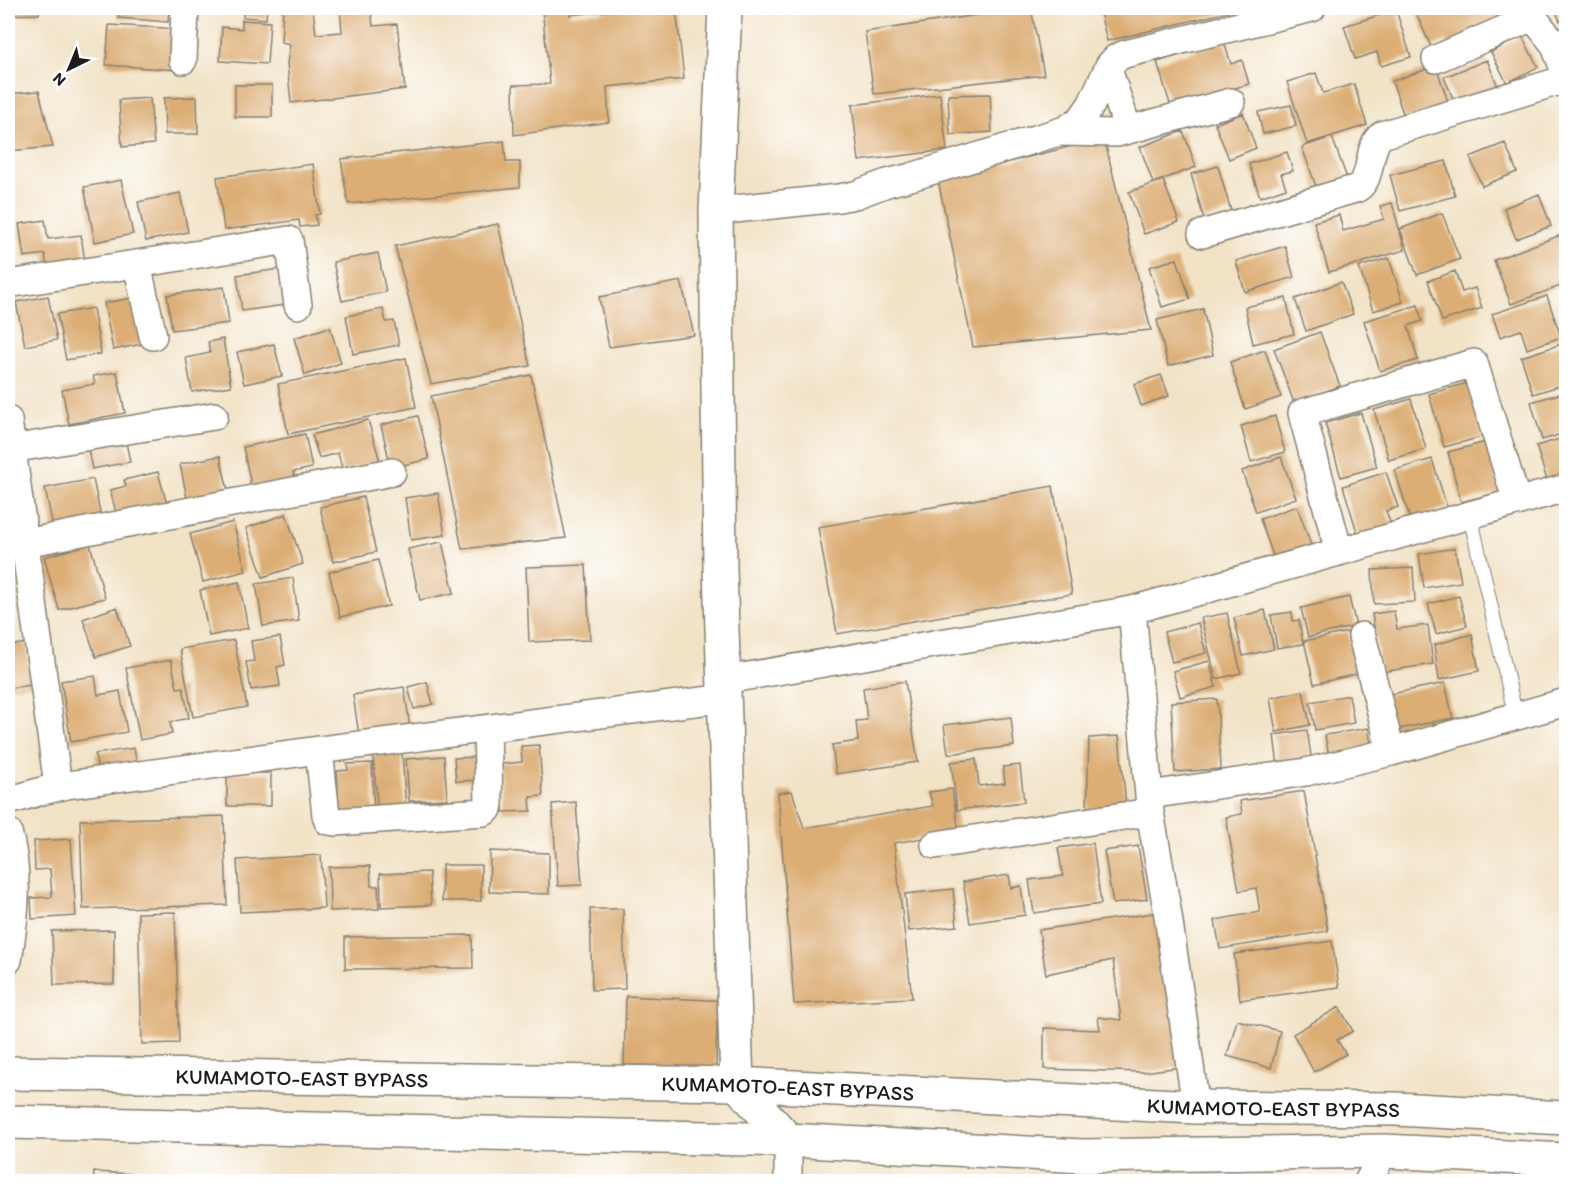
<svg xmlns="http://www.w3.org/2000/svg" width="1574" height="1189" font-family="Itim,sans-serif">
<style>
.building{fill:#dcad74}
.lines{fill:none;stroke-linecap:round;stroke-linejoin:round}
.lane-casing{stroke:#878072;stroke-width:16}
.street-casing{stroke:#878072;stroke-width:30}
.secondary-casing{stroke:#878072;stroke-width:36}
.highway-casing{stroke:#878072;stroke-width:36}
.lane{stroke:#fff;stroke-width:14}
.street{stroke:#fff;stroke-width:27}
.secondary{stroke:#fff;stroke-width:33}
.highway{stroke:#fff;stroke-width:33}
.labels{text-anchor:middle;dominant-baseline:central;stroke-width:4.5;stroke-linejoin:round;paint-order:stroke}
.street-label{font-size:21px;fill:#1c1c1c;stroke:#fff}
</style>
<rect width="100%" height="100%" fill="#fff"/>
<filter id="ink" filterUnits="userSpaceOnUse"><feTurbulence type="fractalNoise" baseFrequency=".0167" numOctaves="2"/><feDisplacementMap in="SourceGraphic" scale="12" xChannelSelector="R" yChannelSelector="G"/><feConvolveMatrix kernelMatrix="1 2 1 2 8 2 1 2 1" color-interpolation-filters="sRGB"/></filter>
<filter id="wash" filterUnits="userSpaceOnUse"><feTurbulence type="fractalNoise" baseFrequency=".008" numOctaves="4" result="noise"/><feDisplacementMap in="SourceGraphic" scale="24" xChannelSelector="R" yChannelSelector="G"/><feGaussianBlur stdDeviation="1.35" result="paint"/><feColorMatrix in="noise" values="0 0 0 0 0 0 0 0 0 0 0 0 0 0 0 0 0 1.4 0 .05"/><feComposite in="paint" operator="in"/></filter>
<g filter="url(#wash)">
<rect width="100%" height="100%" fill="#f2e3c7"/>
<g id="blocks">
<!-- building -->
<path class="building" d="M8,8H39V14L8,15Z
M119,8H169L168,22L118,18Z
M244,8H267L266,19L243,17Z
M283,8H313L316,34L342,32L340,8H371L373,26L397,24L405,89L291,103L287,63L290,44L281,42Z
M542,8H569L570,15L641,8H676L684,79L607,87L609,122L514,135L513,85L550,84Z
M1024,8H1031L1044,75L874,94L865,32Z
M1099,8H1244L1107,41Z
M1414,8H1502L1509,24L1449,49L1446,40L1431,47Z
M1554,8H1566V18L1560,21Z
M1396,10L1411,57L1381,66L1377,52L1355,59L1344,26Z
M242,20L270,22L267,64L220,61L222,27L242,29Z
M109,25L165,28L179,31L176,70L106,65Z
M1522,36L1538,67L1507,83L1491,52Z
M1224,42L1231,64L1242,60L1249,84L1171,107L1157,62Z
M1487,60L1500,91L1457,108L1444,77Z
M1436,66L1449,105L1405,119L1392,81Z
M1316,73L1323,93L1354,84L1367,125L1307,144L1287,82Z
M235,85H272V117H235Z
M39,91L53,147L8,151V94Z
M940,94L947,150L859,161L852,105Z
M990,94L992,132L950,135L948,95Z
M197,97L198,134H165L164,98Z
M150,98L154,144L122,147L119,100Z
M1291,105L1296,126L1263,134L1258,112Z
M1243,113L1256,148L1229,159L1215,124Z
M1183,131L1196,167L1153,183L1140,147Z
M1332,137L1348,181L1318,192L1302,147Z
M1104,138L1151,330L973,347L938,180Z
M504,141L506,162H520V187L348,204L341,159Z
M1505,143L1517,172L1482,186L1470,157Z
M1287,152L1293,171L1281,174L1286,188L1260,197L1249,164Z
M1446,161L1455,196L1400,211L1390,175Z
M313,164L320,214L315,215L317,225L300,227L299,220L224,230L217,177Z
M1218,166L1231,211L1204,219L1191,174Z
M121,180L133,234L95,242L84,187Z
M1163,180L1179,222L1144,234L1129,192Z
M180,193L188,232L146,241L138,202Z
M1539,194L1551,226L1516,239L1504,208Z
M1392,203L1405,250L1329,272L1314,222L1339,215L1343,231L1384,219L1380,206Z
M1442,213L1460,259L1417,275L1400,229Z
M45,220L48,239L81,235L85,263L47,269L45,254L24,257L19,224Z
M498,224L530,366L431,384L395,246Z
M1566,233V284L1511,304L1494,260Z
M1285,246L1294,277L1245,292L1236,261Z
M378,253L386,292L342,301L333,262Z
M1389,258L1403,302L1373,311L1359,267Z
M1177,259L1190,299L1162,307L1149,267Z
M280,269L285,305L242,311L237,275Z
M1455,271L1462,292L1475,288L1482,308L1442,321L1428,281Z
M681,281L694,335L609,347L599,297Z
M1341,282L1353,314L1306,331L1295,299Z
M224,287L229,323L172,330L167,295Z
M48,296L57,340L25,346L16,302Z
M1547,296L1561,337L1527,349L1521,330L1500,337L1492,314Z
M132,298L142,344L113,350L104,303Z
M1286,298L1294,334L1253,344L1245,307Z
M1418,305L1422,321L1408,326L1418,360L1380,371L1364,321Z
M93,308L101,354L66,360L57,314Z
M383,309L386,322L394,321L399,345L353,354L346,316Z
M1203,309L1213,355L1168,366L1157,320Z
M330,327L341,363L305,375L294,338Z
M1320,332L1340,386L1294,403L1274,349Z
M223,339L231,386L192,392L186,358L210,353L208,342Z
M274,344L282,376L244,384L237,352Z
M1562,344L1566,359V384L1533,394L1521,357Z
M1265,350L1281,397L1245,409L1230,362Z
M406,358L416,407L288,434L278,384Z
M117,372L125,413L69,424L62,390L95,384L93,376Z
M531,375L566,538L462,549L431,396Z
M1161,375L1169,396L1141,406L1134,384Z
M1467,383L1482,437L1444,447L1429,394Z
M1566,392V433L1542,440L1531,402Z
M1411,399L1426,449L1389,460L1374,410Z
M1361,413L1377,467L1341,477L1325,423Z
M418,416L429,459L391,468L381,425Z
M1275,416L1285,452L1251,462L1241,426Z
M368,420L380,461L343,471L338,453L319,458L312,435Z
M305,434L312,468L293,472L296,481L252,490L243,447Z
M125,437L130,462L92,469L87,445Z
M1566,437V477L1548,483L1536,446Z
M1486,442L1500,492L1461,502L1448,452Z
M220,456L230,499L189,508L180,464Z
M1281,457L1296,498L1256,512L1242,471Z
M1432,459L1447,507L1410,519L1395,470Z
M158,472L168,508L118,520L110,490L126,486L124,480Z
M1386,472L1398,507L1386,511L1391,525L1358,535L1343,486Z
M93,479L102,522L54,532L45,488Z
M1053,486L1072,594L837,634L818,527Z
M438,493L445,535L411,540L405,498Z
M363,497L376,552L333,562L320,507Z
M8,502L17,566L8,567Z
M1297,506L1312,548L1275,561L1260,519Z
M286,514L303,564L263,577L246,528Z
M233,522L246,571L203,582L190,534Z
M442,542L454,593L420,600L408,549Z
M90,544L105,598L59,610L44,557Z
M1455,548L1461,582L1424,588L1419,554Z
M378,560L389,606L340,617L329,572Z
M586,565L590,640L529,642L526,567Z
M1413,568L1415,602L1374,604L1372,570Z
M293,578L299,621L263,626L256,584Z
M239,582L248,628L209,636L200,590Z
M1459,596L1467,626L1436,634L1428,604Z
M1349,597L1356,626L1308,637L1301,608Z
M117,607L130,646L96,657L83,619Z
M1265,610L1274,649L1243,656L1234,618Z
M1394,611L1397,629L1428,625L1433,664L1381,672L1372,614Z
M1292,612L1293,621L1299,620L1303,644L1277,648L1271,615Z
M1227,613L1241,673L1216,679L1201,618Z
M1198,623L1206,653L1172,662L1164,632Z
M1348,632L1357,674L1314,684L1304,641Z
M1472,634L1479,671L1439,680L1434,645Z
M280,637L285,665L277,667L280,686L251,690L246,662L254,661L251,641Z
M234,640L247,707L193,717L180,649Z
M26,643L32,685L8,688V646Z
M171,660L177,688L183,687L189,718L170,722L172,734L140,740L126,668Z
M1209,661L1216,687L1180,697L1173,671Z
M95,676L98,695L120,691L127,732L71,742L61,681Z
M905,681L918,762L836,774L832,745L858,741L856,721L867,720L863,688Z
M427,682L433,704L414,709L408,687Z
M1445,683L1453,718L1394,730L1386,695Z
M404,687L410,727L359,735L353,695Z
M1303,691L1310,725L1276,732L1270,698Z
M1349,695L1354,723L1315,730L1310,702Z
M1217,699L1221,769L1175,772L1171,702Z
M1011,717L1014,746L948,754L944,725Z
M1368,728L1372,748L1330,761L1325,735Z
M1307,730L1312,762L1278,766L1274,735Z
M1119,736L1126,805L1087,810L1089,738Z
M539,745L543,796L530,797L531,811L503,812L500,764L522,762L521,746Z
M134,748L138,770L99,777L95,754Z
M402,752L406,811L378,813L373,755Z
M444,756L447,799L409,801L406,759Z
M482,757L483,780L456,781L454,758Z
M976,759L979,786L1005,783L1003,767L1020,765L1024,802L957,810L951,762Z
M372,763L374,811L339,813L337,771L348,770L347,764Z
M227,773H271V806H227Z
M952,789L959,832L894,843L912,998L794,1004L778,793L792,791L804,828L933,806L929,792Z
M1304,791L1328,931L1220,949L1215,920L1260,912L1256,888L1239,891L1226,817L1242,814L1240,801Z
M576,802L582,885L558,886L552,804Z
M224,816L227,905L83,909L80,820Z
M71,839L76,916L32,919L31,898L52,897L50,869L35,870L34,841Z
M1093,843L1101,904L1034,913L1029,880L1063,876L1058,848Z
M1138,846L1147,899L1113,904L1104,851Z
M490,851L549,853V894L489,892Z
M321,855L324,908L240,912L237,860Z
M442,865H481V901H442Z
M370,866L371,886H378L379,909L330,911L329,867Z
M429,872L431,905L381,907L380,874Z
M1009,875L1011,888L1021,886L1025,915L970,923L963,882Z
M953,889L957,926L909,931L905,894Z
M590,909H623L625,989L592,990Z
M1166,911L1202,1064L1144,1072L1044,1069V1028L1100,1030L1098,1017L1121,1020L1113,960L1046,974L1039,930Z
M175,912L179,1043L142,1044L138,913Z
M114,930V984L54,985L52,931Z
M472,935L473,968L345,969V937Z
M1332,941L1339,987L1240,1000L1234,954Z
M626,996L728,1001L730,1022L717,1021L716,1067L624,1065Z
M1339,1007L1353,1031L1337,1040L1346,1054L1314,1072L1293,1034Z
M1237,1020L1280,1031L1271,1068L1227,1056Z
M94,1172L135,1174V1182H93Z"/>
</g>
</g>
<g filter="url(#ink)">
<use href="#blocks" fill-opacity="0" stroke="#878072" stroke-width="1.5"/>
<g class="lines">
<defs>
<path id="lane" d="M1470,515L1516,718"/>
<path id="street" d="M1526,8L1554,44L1566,74
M1436,59L1533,17
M183,60L185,8
M1108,69L1128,130
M1059,132L1117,133L1231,102
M716,211L839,198L855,195L887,183L911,177L1065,130L1081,119L1091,105L1109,66L1116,58L1125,54L1312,8
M1202,234L1358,188C1374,177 1366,147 1382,135L1566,79
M137,264L153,336
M8,284L289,240L298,305
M8,420L58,786
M11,449L214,416
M25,543L392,472
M1339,552L1302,413L1474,363L1517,502
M1132,610L1149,795
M1362,636L1391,752
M725,680L1132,610L1566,488
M319,750L326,815L328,821L335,822L484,812L488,809L489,804L487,729
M8,801L42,791L67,785L319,750L726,698
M8,832C20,874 15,917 8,960
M935,845L1150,812
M1196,1107L1167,909L1150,812L1149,795L1306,772L1391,752L1566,702
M788,1140V1182
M1368,1182L1384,1151"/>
<path id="secondary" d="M725,8L716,211L720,568L737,1084L788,1140"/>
<g id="highway">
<path id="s1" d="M8,1073L737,1084L1196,1107L1396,1109L1566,1118"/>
<path d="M8,1122L788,1140L1083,1156L1384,1151L1566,1160"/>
</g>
</defs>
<!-- lane casing -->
<use href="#lane" class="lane-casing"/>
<!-- street casing -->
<use href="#street" class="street-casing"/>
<!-- secondary casing -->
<use href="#secondary" class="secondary-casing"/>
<!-- highway casing -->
<use href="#highway" class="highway-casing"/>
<!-- lane -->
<use href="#lane" class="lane"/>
<!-- street -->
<use href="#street" class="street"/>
<!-- secondary -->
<use href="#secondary" class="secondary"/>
<!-- highway -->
<use href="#highway" class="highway"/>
</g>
</g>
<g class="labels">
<!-- street labels -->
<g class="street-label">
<text stroke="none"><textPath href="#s1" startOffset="294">KUMAMOTO-EAST BYPASS</textPath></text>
<text stroke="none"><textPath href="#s1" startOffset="780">KUMAMOTO-EAST BYPASS</textPath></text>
<text stroke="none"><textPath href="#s1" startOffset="1266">KUMAMOTO-EAST BYPASS</textPath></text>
</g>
</g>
<!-- margin -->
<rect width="1574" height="1189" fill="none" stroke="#fff" stroke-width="30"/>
<!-- north arrow -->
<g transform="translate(69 69) rotate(223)" stroke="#ffffff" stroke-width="4.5" paint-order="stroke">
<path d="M0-4.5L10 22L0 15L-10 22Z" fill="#1c1c1c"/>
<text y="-9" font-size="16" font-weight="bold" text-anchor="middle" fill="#1c1c1c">N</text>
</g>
</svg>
